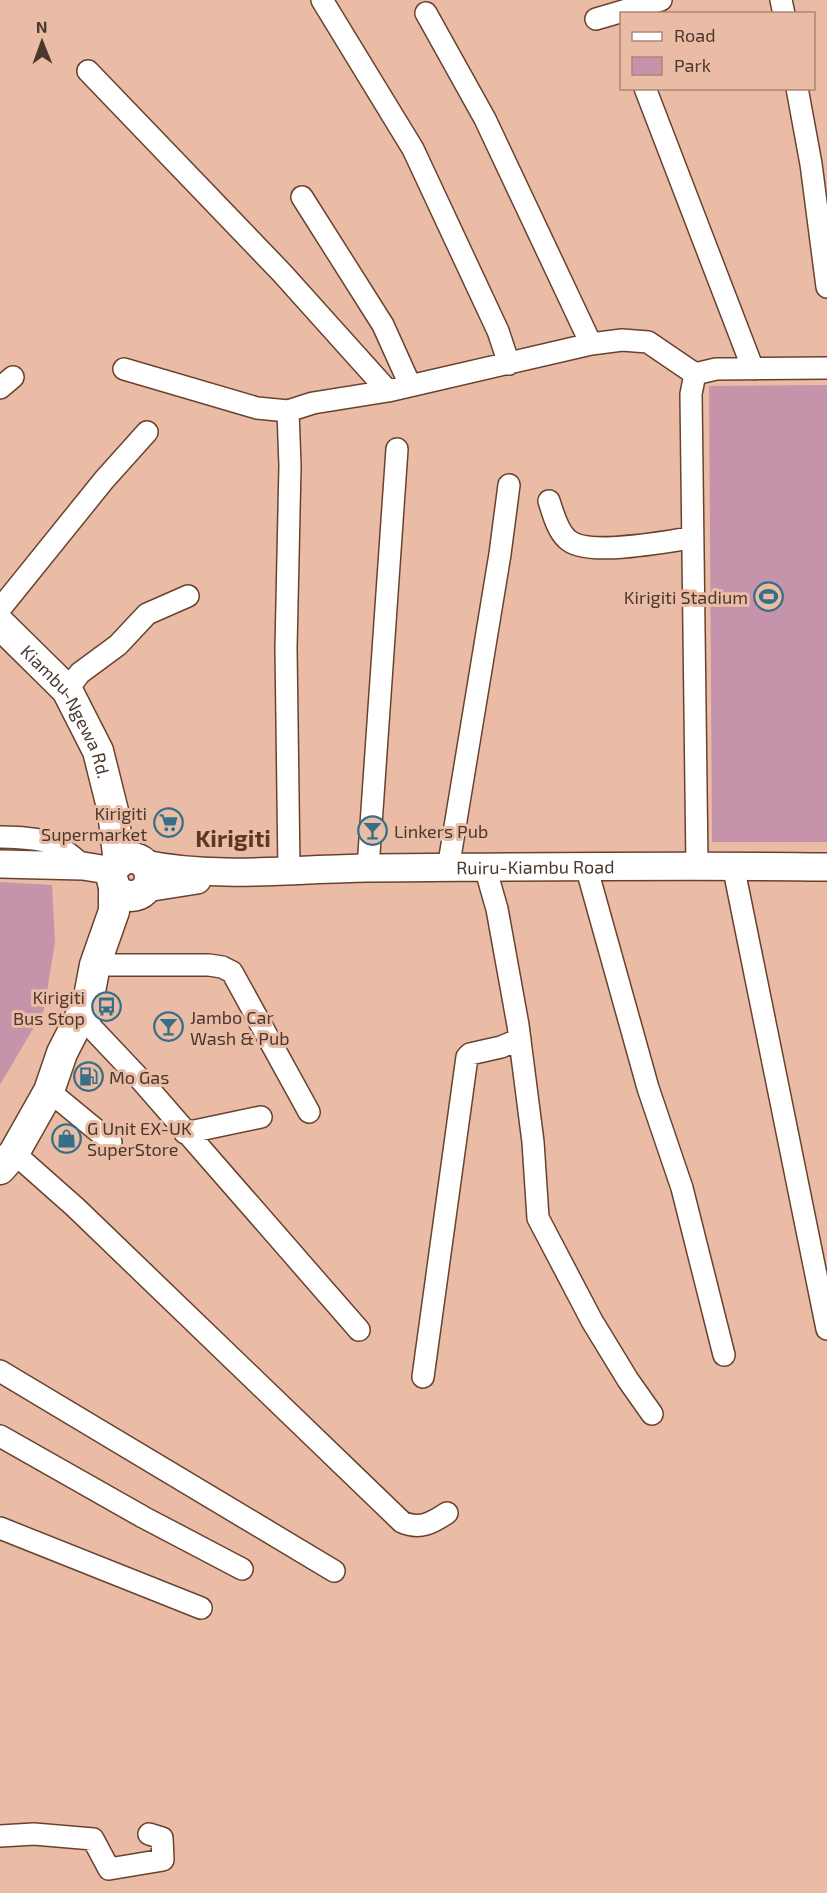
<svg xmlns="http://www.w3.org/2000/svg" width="827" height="1893" font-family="'Exo 2',sans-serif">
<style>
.green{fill:#c594ab}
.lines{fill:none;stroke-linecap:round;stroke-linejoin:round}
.minor-casing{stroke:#69422e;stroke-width:24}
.major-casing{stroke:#69422e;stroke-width:30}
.highway-casing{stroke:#69422e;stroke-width:33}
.minor{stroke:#fff;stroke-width:21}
.major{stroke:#fff;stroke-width:27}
.highway{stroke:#fff;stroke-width:30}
.labels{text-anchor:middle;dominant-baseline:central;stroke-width:6;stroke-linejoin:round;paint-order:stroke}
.poi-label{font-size:18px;fill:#4a382e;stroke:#eabca5;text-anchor:start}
.street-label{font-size:18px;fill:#4a382e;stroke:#eabca5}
.district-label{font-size:24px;font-weight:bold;fill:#5c3723;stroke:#eabca5}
</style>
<rect width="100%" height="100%" fill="#eabca5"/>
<!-- green -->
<path class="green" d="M827,385V842H712L709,386Z
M0,882L52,885L55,942L44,1010L0,1085Z"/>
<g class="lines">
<defs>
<path id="minor" d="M322,0L413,149L498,331L509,364
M781,0L784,14
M426,13L485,119L591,344
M596,19L661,0
M88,71L282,273L388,391
M645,88L753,369
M797,88L811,164L827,287
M302,197L383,325L410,385
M124,369L257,408L288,411
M0,388L13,377
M549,501C553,513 557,530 567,539C586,558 665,541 692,538
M0,609L104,480L147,432
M67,690L80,673L118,645L147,614L188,596
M0,837C39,838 54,838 83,866
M733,865L827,1329
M586,866L648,1088L682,1188L724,1355
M697,866L691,394L695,374L716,369L827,368
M485,867L497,909L518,1025L533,1142L538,1218L592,1321L628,1380L652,1414
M368,868L397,449
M448,869L500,554L509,485
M289,870L286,648L290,466L288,411L313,403L388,391L591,344L622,340L648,342L695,374
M95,965H209L222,967L232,972L309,1112
M88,1002L90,1026L141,1080L359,1330
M49,1091L111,1142
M185,1133L261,1117
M14,1153L75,1207L402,1522C420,1530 432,1523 447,1513
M0,1371L334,1571
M423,1377L467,1057L470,1054L501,1047L520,1039
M0,1436L143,1517L242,1569
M0,1528L201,1608
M0,1836L34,1834L93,1839L109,1869L163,1860L162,1838L149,1834"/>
<g id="major">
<path d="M0,864L83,866L114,871"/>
<path id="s1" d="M144,864C216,879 294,869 367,868C520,867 674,865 827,867"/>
<path d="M146,888L197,880"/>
</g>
<g id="highway">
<path id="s2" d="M0,624L67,690L98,751L113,811L119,863"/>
<circle cx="131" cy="877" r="19"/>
<path d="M0,1169L14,1153L49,1091L62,1053L88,1002L95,965L114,911V884"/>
</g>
</defs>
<!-- minor casing -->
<use href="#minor" class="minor-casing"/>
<!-- major casing -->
<use href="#major" class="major-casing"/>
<!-- highway casing -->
<use href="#highway" class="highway-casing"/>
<!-- minor -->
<use href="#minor" class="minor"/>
<!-- major -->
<use href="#major" class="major"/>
<!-- highway -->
<use href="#highway" class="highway"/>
</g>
<!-- icons -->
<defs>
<symbol id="stadium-ring" viewBox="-11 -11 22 22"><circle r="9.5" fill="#eabca5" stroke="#356f88" stroke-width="1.5"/><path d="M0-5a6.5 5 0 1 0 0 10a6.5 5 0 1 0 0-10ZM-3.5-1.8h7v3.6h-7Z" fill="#356f88"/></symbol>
<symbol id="supermarket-ring" viewBox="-11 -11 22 22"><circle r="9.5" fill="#eabca5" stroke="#356f88" stroke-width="1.5"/><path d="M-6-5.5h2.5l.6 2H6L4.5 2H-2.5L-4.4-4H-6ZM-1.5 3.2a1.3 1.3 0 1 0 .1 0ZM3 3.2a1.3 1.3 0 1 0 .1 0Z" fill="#356f88"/></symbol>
<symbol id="bar-ring" viewBox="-11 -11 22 22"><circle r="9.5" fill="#eabca5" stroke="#356f88" stroke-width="1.5"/><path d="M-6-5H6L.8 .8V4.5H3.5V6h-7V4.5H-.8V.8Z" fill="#356f88"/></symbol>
<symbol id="bus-ring" viewBox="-11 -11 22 22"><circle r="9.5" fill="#eabca5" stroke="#356f88" stroke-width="1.5"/><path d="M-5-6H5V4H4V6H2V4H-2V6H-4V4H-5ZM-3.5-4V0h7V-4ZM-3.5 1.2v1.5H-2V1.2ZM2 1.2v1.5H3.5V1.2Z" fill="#356f88"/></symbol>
<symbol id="fuel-ring" viewBox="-11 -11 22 22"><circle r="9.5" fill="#eabca5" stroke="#356f88" stroke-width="1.5"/><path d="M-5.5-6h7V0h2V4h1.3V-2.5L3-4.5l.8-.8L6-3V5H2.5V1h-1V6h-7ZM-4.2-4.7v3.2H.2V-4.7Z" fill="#356f88"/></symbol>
<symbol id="shop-ring" viewBox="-11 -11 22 22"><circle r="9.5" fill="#eabca5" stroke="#356f88" stroke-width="1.5"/><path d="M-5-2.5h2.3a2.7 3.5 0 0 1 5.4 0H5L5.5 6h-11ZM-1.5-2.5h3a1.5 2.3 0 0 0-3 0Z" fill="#356f88"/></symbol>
</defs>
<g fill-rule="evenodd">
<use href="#stadium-ring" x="752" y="580" width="33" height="33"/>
<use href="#supermarket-ring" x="152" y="806" width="33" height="33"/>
<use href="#bar-ring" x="356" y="814" width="33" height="33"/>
<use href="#bus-ring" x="90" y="990" width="33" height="33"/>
<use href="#bar-ring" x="152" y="1010" width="33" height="33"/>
<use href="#fuel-ring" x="72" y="1060" width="33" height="33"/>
<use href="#shop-ring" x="50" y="1122" width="33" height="33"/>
</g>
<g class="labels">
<!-- poi labels -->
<g class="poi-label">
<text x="748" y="597" text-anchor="end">Kirigiti Stadium</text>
<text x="147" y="813" text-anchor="end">Kirigiti<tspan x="147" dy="21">Supermarket</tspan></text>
<text x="394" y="831">Linkers Pub</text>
<text x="85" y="997" text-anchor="end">Kirigiti<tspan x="85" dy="21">Bus Stop</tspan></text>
<text x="190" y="1017">Jambo Car<tspan x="190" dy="21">Wash &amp; Pub</tspan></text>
<text x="109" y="1077">Mo Gas</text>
<text x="87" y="1128">G Unit EX-UK<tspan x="87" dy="21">SuperStore</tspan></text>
</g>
<!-- street labels -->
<g class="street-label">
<text stroke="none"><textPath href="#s2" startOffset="112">Kiambu-Ngewa Rd.</textPath></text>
<text stroke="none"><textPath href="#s1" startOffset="392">Ruiru-Kiambu Road</textPath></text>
</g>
<!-- district labels -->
<g class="district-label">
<text x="233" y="837">Kirigiti</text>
</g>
</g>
<!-- legend -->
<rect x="620" y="12" width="195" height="78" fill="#eabca5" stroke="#aa8775" stroke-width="1.5"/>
<rect x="632" y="32" width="30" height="9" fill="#ffffff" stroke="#aa8775" stroke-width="1.5"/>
<text x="674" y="42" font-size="18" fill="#4a382e">Road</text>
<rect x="632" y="57" width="30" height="18" fill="#c594ab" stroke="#aa8775" stroke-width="1.5"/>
<text x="674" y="72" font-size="18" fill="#4a382e">Park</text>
<!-- north arrow -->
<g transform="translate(42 42) rotate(359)" stroke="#eabca5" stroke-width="4.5" paint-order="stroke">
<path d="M0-4.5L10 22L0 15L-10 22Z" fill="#4a382e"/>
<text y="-9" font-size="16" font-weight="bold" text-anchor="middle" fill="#4a382e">N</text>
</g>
</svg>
